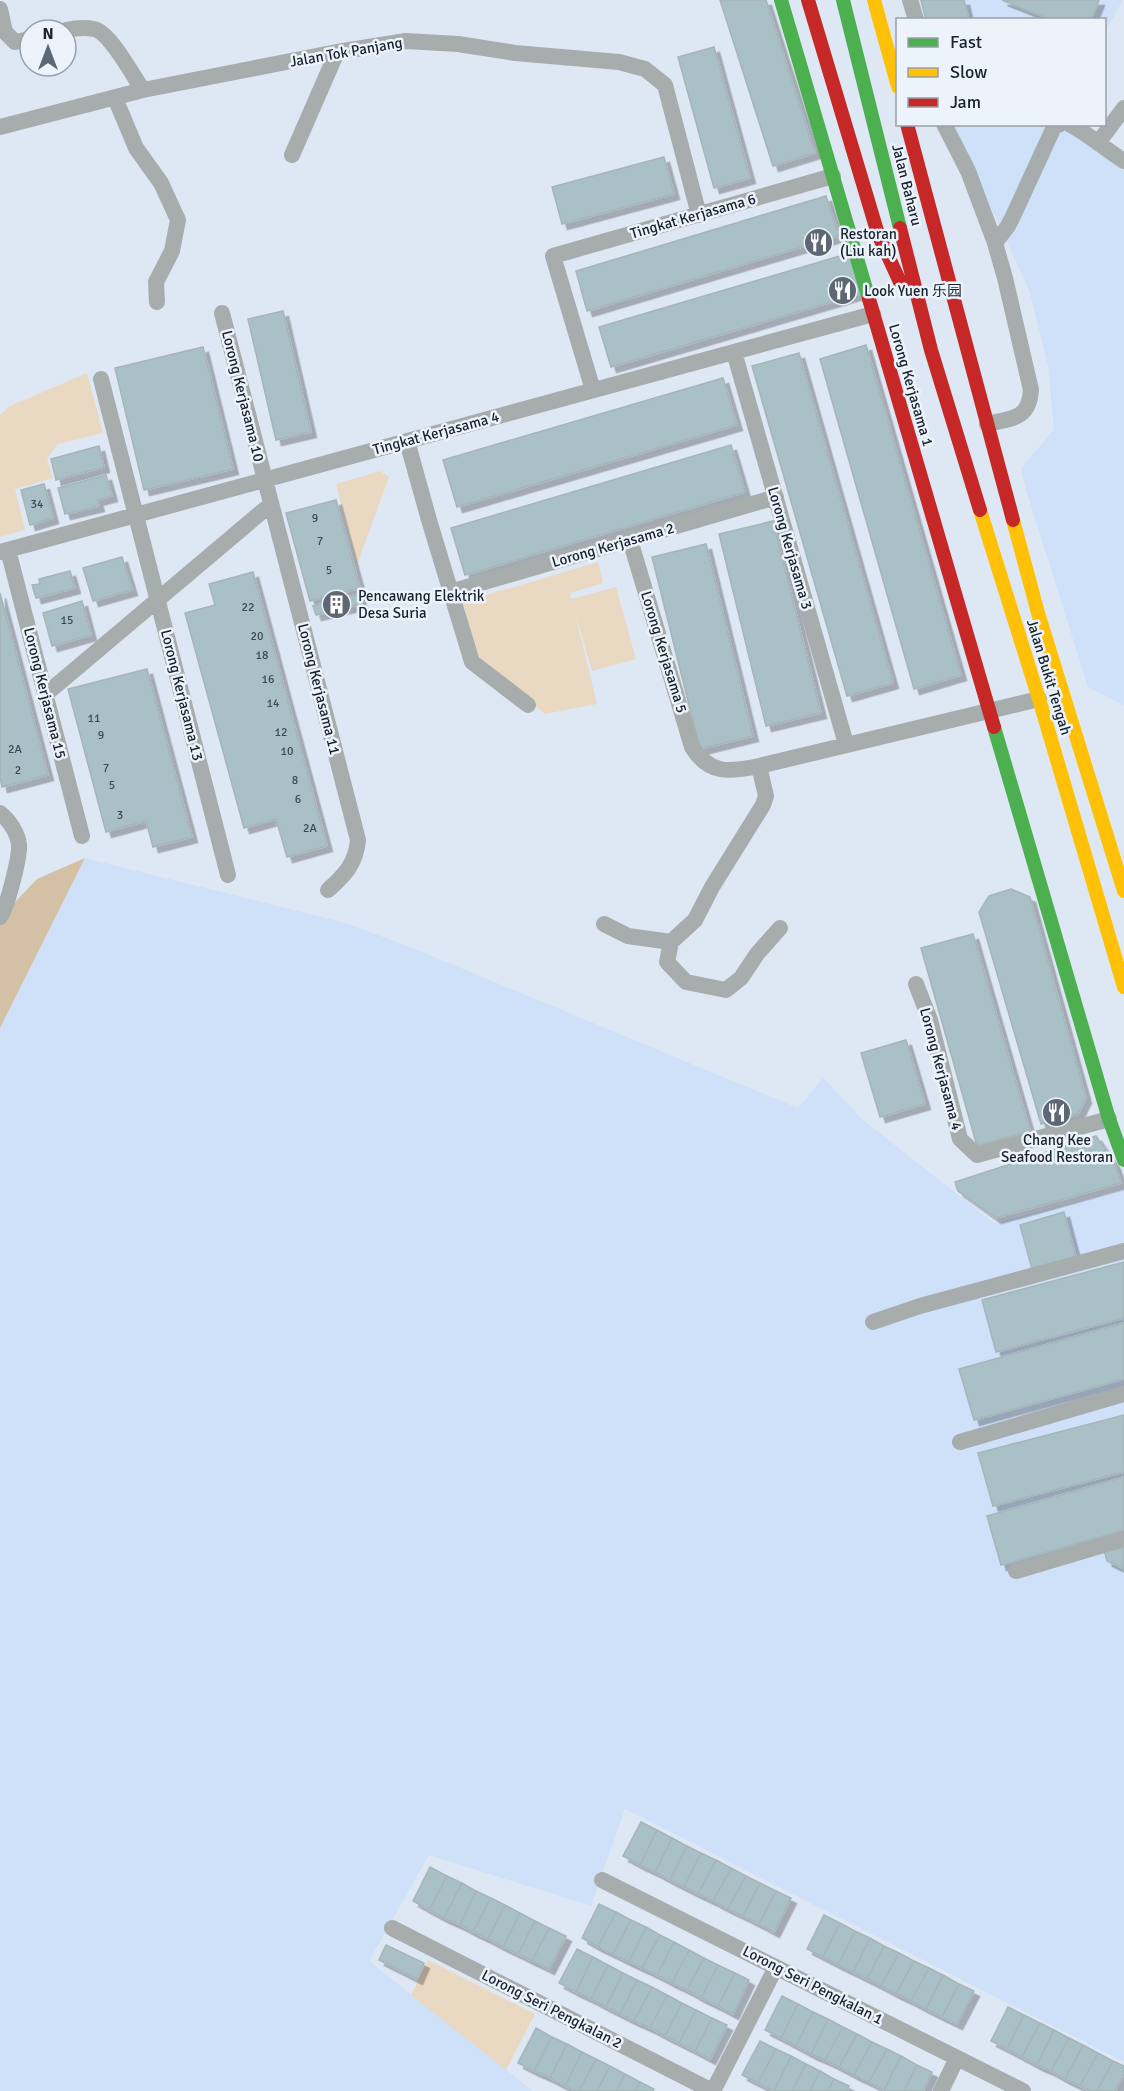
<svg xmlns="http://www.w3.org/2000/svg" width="1124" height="2091" font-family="Signika,'Noto Sans SC',sans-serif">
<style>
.built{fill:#cee1f8}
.green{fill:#ead9c2}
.forest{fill:#d4c0a5}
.building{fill:#a9c0c6;stroke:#a6b5ba;stroke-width:1.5;filter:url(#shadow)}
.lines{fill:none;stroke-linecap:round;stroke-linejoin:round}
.street{stroke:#a7acac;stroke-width:16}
.fast{stroke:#4caf50;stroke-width:14}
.slow{stroke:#ffc107;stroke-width:14}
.jam{stroke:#c62828;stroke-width:14}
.labels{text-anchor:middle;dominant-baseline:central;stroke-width:5;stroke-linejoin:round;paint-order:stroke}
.number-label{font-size:12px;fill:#3c4a55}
.street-label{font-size:15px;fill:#18232f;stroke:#edf3fa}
.poi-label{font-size:15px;fill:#18232f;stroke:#edf3fa;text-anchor:start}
</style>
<defs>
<filter id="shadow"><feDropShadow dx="5.5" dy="5.5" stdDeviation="0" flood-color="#0004"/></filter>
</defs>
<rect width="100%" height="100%" fill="#dee8f4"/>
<!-- built -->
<path class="built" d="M916,0H1123L1105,32L1104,20L922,19Z
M953,125H1060L1124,164V705L1088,687L1026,490L1021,469L1054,429L1048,366L1029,290Z
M85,858L346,923L415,949L798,1108L823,1078L863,1120L994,1223L1124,1190V2062L625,1809L591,1906L429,1855L369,1961L533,2091H0V1028Z"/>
<!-- green -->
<path class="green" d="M87,373L103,433L58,444L47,458L53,478L15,489L25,530L0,537V415L10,406Z
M380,471L389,477L357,565L336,484Z
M598,562L603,583L570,593L571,599L616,587L636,659L592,671L574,609L597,704L545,714L477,657L463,602Z
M428,1960L535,2014L506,2070L411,1995Z"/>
<!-- forest -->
<path class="forest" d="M85,858L0,1028V918L37,879Z"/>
<!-- building -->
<path class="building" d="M720,0H766L815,153L773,166Z
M921,0H964L969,20H926Z
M1002,0H1099L1091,20H1052Z
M714,47L750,178L714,188L678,57Z
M664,157L674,194L562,224L552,187Z
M826,196L839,236L587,311L576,271Z
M850,253L862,293L611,367L599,327Z
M283,311L311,432L276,440L248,319Z
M866,345L961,675L914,689L820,359Z
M203,347L233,469L144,490L115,368Z
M799,353L893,683L847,696L752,366Z
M723,378L737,425L457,507L443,460Z
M731,445L745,492L465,575L451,528Z
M99,446L104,467L56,480L51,459Z
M106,475L112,496L97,500L99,506L65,514L58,488Z
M44,484L53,518L30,525L21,490Z
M336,500L360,588L310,601L286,513Z
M773,521L821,713L766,726L719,534Z
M706,544L753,736L700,749L652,557Z
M122,557L132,590L93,601L83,568Z
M70,571L75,588L36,598L32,585L40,584L39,579Z
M253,572L327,846L287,857L276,819L244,828L185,613L215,605L209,584Z
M0,593L48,775L2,787L0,778Z
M359,594L362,604L316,615L313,606Z
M82,601L91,635L52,646L43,613Z
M147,669L192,837L153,847L146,821L106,832L68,689Z
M1011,889L1030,897L1086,1098L1078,1114L1041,1124L979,912L989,896Z
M973,934L1030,1131L977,1146L921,948Z
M906,1040L925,1104L880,1117L861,1053Z
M1096,1136L1115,1164L1121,1183L996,1218L958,1191L955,1182Z
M1064,1212L1076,1257L1032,1269L1020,1225Z
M1124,1262V1318L996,1352L982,1300Z
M1124,1323V1379L974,1420L959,1369Z
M1124,1415V1472L993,1506L978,1453Z
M1124,1477V1530L1001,1565L987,1516Z
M1124,1545V1569L1107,1561L1104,1550Z
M641,1822L657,1830L640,1865L623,1856Z
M657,1830L672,1838L655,1872L640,1865Z
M672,1838L687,1846L670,1880L655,1872Z
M687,1846L701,1853L684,1887L670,1880Z
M701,1853L716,1860L698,1894L684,1887Z
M716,1860L731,1868L713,1901L698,1894Z
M430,1867L447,1876L429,1910L413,1901Z
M731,1868L746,1876L728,1909L713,1901Z
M447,1876L462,1883L444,1918L429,1910Z
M746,1876L760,1883L743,1916L728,1909Z
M462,1883L476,1891L460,1925L444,1918Z
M760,1883L776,1891L759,1924L743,1916Z
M476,1891L491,1898L473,1932L460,1925Z
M776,1891L791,1898L774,1932L759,1924Z
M491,1898L505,1905L488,1939L473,1932Z
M599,1904L616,1912L598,1947L582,1938Z
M505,1905L520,1913L503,1947L488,1939Z
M616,1912L631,1920L613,1954L598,1947Z
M520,1913L535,1921L518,1954L503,1947Z
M824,1915L840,1923L823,1957L807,1949Z
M631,1920L646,1927L629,1962L613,1954Z
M535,1921L549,1928L532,1961L518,1954Z
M840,1923L855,1931L838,1965L823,1957Z
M646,1927L660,1935L642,1968L629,1962Z
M549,1928L566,1936L549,1969L532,1961Z
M855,1931L870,1938L853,1972L838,1965Z
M660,1935L674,1942L657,1975L642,1968Z
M870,1938L884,1946L867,1979L853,1972Z
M674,1942L689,1950L672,1983L657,1975Z
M386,1945L424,1963L417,1979L379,1960Z
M884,1946L899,1953L881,1986L867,1979Z
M577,1949L593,1957L576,1992L559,1983Z
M689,1950L704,1958L687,1990L672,1983Z
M899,1953L914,1961L896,1994L881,1986Z
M593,1957L608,1965L591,1999L576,1992Z
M704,1958L718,1965L701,1998L687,1990Z
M914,1961L929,1968L911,2001L896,1994Z
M608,1965L623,1973L606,2007L591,1999Z
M718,1965L735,1973L718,2006L701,1998Z
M929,1968L943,1975L926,2009L911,2001Z
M623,1973L637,1980L620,2014L606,2007Z
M735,1973L749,1980L733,2014L718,2006Z
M943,1975L959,1984L942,2017L926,2009Z
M637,1980L652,1987L634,2021L620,2014Z
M959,1984L974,1991L957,2024L942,2017Z
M652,1987L667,1995L650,2028L634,2021Z
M667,1995L682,2003L665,2036L650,2028Z
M782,1996L798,2004L781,2038L765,2030Z
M682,2003L696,2010L679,2043L665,2036Z
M798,2004L813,2012L796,2046L781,2038Z
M1008,2007L1024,2015L1007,2049L991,2041Z
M696,2010L712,2018L695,2051L679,2043Z
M813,2012L828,2019L811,2054L796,2046Z
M1024,2015L1040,2023L1022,2057L1007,2049Z
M712,2018L727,2025L710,2059L695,2051Z
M828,2019L843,2027L825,2060L811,2054Z
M1040,2023L1054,2030L1037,2065L1022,2057Z
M843,2027L857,2034L839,2067L825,2060Z
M536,2028L552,2037L534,2071L518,2063Z
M1054,2030L1069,2038L1051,2071L1037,2065Z
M857,2034L872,2042L854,2075L839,2067Z
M552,2037L567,2044L550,2078L534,2071Z
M1069,2038L1083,2045L1065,2079L1051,2071Z
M760,2041L776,2049L758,2083L742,2075Z
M872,2042L887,2049L869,2082L854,2075Z
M567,2044L582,2052L565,2086L550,2078Z
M1083,2045L1098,2053L1080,2086L1065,2079Z
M776,2049L791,2056L774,2091L758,2083Z
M887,2049L901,2056L884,2090L869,2082Z
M582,2052L596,2059L579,2091H575L565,2086Z
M1098,2053L1113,2061L1097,2091H1090L1080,2086Z
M791,2056L806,2064L792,2091H774Z
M901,2056L917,2065L904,2091H887L884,2090Z
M596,2059L610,2066L597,2091H579Z
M1113,2061L1124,2066V2074L1115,2091H1097Z
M806,2064L820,2071L810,2091H792Z
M917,2065L932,2072L923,2091H904Z
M610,2066L625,2074L616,2091H597Z
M820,2071L834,2079L828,2091H810Z
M625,2074L640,2082L635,2091H616Z
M834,2079L849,2086L847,2091H828Z
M640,2082L654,2089L653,2091H635Z"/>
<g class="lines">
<!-- street -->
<path class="street" d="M910,0L916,20
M0,9L5,32L15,42L30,39
M66,30C75,28 85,27 94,29C110,32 133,76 143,90
M115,98L136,148L161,183L178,220L172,251L156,282L157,302
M944,124L968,171L995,243L1005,278L1031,390C1029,420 1011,418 987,424
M1069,124C1089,134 1105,149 1124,161
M0,127L143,90L337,52L406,41L458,44L515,53L619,62L645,69L665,85L699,215
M1098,143L1124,108
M292,155L337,52
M995,243L1008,226L1014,214L1054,127L1060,124
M222,313L358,840C356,863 345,875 328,890
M734,352L846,744
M101,379L228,875
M593,390L553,256L833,176
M407,441L429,520L472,662L528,705
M630,540L692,747C709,775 730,772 759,766L1039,699
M8,550L82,836
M0,552L873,314
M450,592L776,497
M46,694L271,504
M759,766L766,796L763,805L712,887L695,920L671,942L667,962L686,982L726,990L741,978L757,954L780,928
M0,813C9,820 18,833 19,845C20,856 7,909 0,917
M604,924L628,936L671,942
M916,984L930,1020L960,1139L977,1155L1109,1119
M873,1322L920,1306L1124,1251
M960,1442L1124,1394
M1016,1571L1124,1539
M602,1880L1023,2091
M392,1928L712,2091
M713,2091L776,1967
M941,2091L957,2058"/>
<!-- fast -->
<path class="fast" d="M781,0L869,299
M843,0L900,228
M994,727L1109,1119L1124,1160"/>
<!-- slow -->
<path class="slow" d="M874,0L898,87
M980,510L1039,699L1124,987
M1013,520L1038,613L1124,891"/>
<!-- jam -->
<path class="jam" d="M808,0L878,234L900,282
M907,124L1013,520
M900,228L931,350L980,510
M869,299L994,727"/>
</g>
<!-- icons -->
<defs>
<symbol id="restaurant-disc" viewBox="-11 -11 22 22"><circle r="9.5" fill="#5d6874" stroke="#edf3fa"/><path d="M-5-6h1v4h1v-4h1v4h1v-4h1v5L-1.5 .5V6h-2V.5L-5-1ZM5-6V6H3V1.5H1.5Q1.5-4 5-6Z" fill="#fff"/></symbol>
<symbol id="building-disc" viewBox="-11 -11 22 22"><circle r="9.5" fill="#5d6874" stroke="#edf3fa"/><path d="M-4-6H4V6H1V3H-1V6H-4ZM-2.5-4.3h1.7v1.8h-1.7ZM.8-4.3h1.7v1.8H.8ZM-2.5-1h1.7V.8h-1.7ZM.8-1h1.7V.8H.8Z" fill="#fff"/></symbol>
</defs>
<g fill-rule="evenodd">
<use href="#restaurant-disc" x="802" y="226" width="33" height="33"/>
<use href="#restaurant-disc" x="826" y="274" width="33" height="33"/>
<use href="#building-disc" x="320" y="588" width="33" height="33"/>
<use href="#restaurant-disc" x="1040" y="1096" width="33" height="33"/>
</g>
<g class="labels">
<!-- number labels -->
<g class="number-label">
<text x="37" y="504">34</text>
<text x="315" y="518">9</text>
<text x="320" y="541">7</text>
<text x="329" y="570">5</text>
<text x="248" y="607">22</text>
<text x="67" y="620">15</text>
<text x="257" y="636">20</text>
<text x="262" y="655">18</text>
<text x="268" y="679">16</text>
<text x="273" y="703">14</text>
<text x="94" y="718">11</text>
<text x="281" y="732">12</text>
<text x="101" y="735">9</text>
<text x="15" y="749">2A</text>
<text x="287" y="751">10</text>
<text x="106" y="768">7</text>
<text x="18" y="770">2</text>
<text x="295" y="780">8</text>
<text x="112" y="785">5</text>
<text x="298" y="799">6</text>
<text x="120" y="815">3</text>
<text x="310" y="828">2A</text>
</g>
<!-- street labels -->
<g class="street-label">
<text transform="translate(346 52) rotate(-10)">Jalan Tok Panjang</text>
<text transform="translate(907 185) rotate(76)">Jalan Baharu</text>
<text transform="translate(693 216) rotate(-16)">Tingkat Kerjasama 6</text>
<text transform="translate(911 385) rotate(74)">Lorong Kerjasama 1</text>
<text transform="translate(243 396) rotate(76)">Lorong Kerjasama 10</text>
<text transform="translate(436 433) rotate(-15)">Tingkat Kerjasama 4</text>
<text transform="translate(613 545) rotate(-16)">Lorong Kerjasama 2</text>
<text transform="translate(790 548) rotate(74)">Lorong Kerjasama 3</text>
<text transform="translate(664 652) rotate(73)">Lorong Kerjasama 5</text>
<text transform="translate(1049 677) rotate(73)">Jalan Bukit Tengah</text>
<text transform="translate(319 689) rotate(76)">Lorong Kerjasama 11</text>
<text transform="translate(45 693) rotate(76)">Lorong Kerjasama 15</text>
<text transform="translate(182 695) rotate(76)">Lorong Kerjasama 13</text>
<text transform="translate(941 1069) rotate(75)">Lorong Kerjasama 4</text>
<text transform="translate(813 1985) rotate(27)">Lorong Seri Pengkalan 1</text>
<text transform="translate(552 2009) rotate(27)">Lorong Seri Pengkalan 2</text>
</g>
<!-- poi labels -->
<g class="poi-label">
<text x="840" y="234">Restoran<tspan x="840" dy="17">(Liu kah)</tspan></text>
<text x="864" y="291">Look Yuen 乐园</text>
<text x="358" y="596">Pencawang Elektrik<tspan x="358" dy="17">Desa Suria</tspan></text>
<text x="1057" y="1140" text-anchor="middle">Chang Kee<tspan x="1057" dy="17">Seafood Restoran</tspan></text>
</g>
</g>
<!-- legend -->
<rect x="896" y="18" width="210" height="108" fill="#edf3fa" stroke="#98a0a9" stroke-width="1.5"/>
<rect x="908" y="38" width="30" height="9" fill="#4caf50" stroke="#98a0a9" stroke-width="1.5"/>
<text x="950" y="48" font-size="18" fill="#18232f">Fast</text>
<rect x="908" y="68" width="30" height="9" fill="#ffc107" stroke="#98a0a9" stroke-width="1.5"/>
<text x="950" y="78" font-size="18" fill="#18232f">Slow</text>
<rect x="908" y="98" width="30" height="9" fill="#c62828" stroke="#98a0a9" stroke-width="1.5"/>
<text x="950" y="108" font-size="18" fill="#18232f">Jam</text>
<!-- north arrow -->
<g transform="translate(48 48)"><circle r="28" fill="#edf3fa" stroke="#98a0a9" stroke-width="1.5"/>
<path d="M0-4.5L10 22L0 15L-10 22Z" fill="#5d6874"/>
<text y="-9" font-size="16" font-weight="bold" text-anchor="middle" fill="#18232f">N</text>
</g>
</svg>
